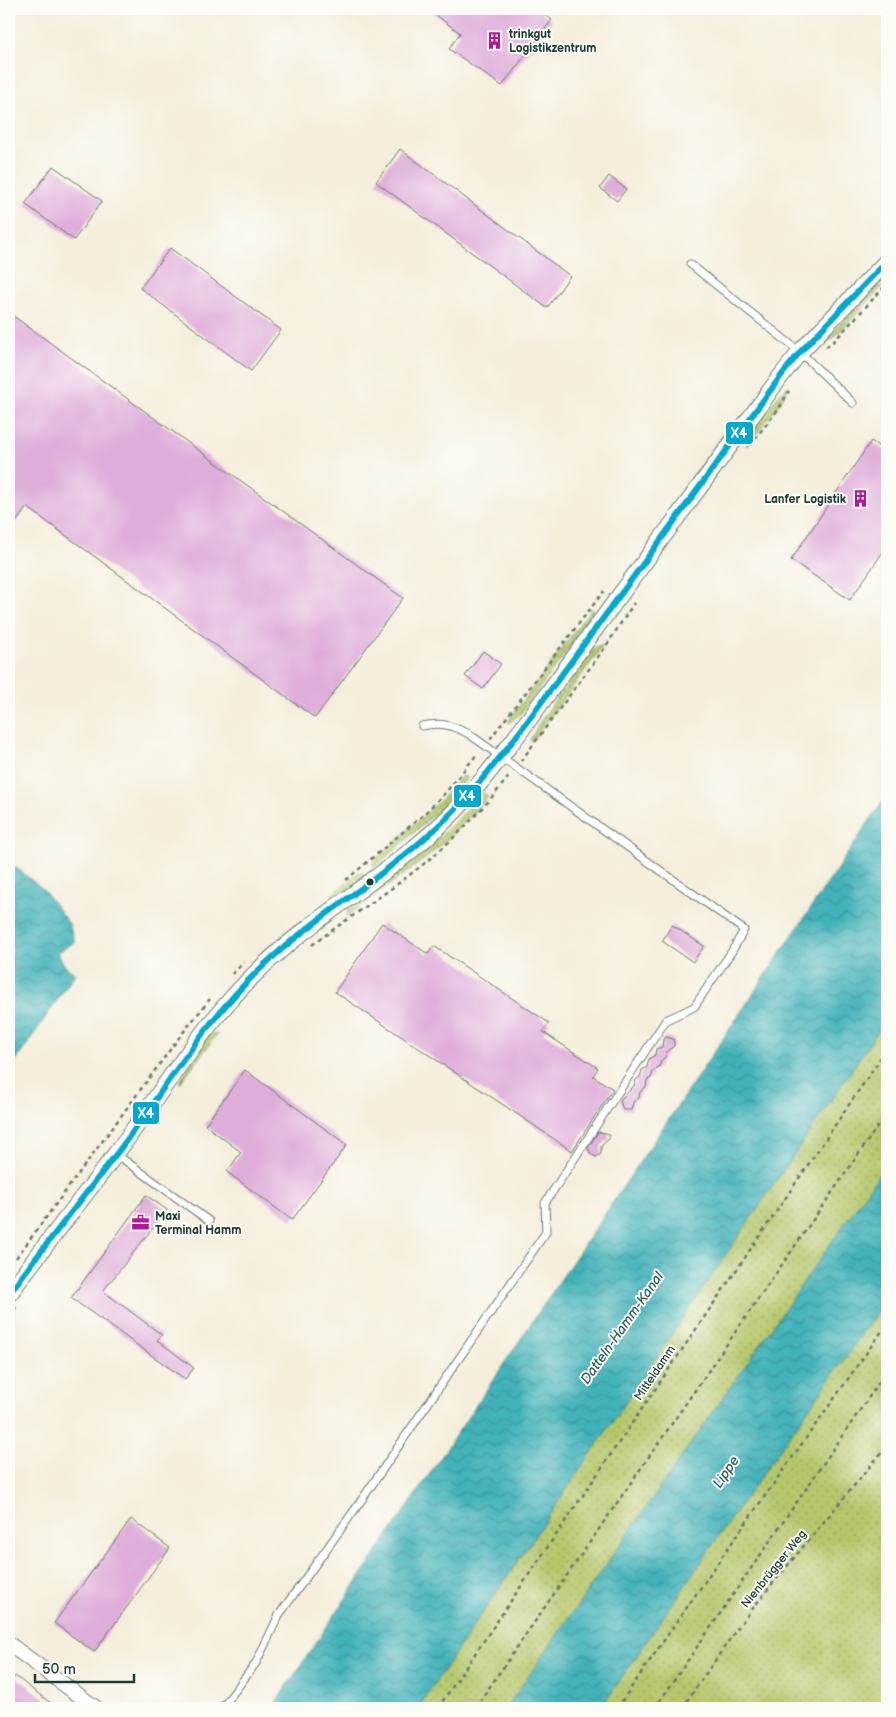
<svg xmlns="http://www.w3.org/2000/svg" width="896" height="1717" font-family="'Balsamiq Sans',sans-serif">
<style>
.grass{fill:url(#grass-dots);stroke:#6a824f}
.water{fill:url(#water-waves);stroke:#317877}
.building{fill:#dfadda}
.lines{fill:none;stroke-linecap:round;stroke-linejoin:round}
.service-casing{stroke:#6a7b6e;stroke-width:9}
.minor-casing{stroke:#6a7b6e;stroke-width:16}
.tertiary-casing{stroke:#6a7b6e;stroke-width:18}
.path{stroke:#6a7b6e;stroke-width:2.5;stroke-dasharray:4 4;stroke-linecap:butt}
.service{stroke:#fff;stroke-width:7}
.minor{stroke:#fff;stroke-width:14}
.tertiary{stroke:#fff;stroke-width:16}
.bus-1-casing{stroke:#fdfcf7;stroke-width:10}
.bus-1{stroke:#00a9ce;stroke-width:6}
.bus-dot{fill:#1f3d34;stroke:#fdfcf7;stroke-width:2}
.labels{text-anchor:middle;dominant-baseline:central;stroke-width:4;stroke-linejoin:round;paint-order:stroke}
.poi-label{font-size:12px;font-weight:bold;fill:#1f3d34;stroke:#fdfcf7;text-anchor:start}
.street-label{font-size:12px;fill:#1f3d34;stroke:#fdfcf7}
.water-label{font-size:14px;font-style:italic;fill:#2a605c;stroke:#fdfcf7}
.line-badge{stroke:#fdfcf7;stroke-width:2}
.badge-label{font-size:14px;text-anchor:middle;font-weight:bold;fill:#fff}
</style>
<defs>
<pattern id="grass-dots" width="8" height="8" patternUnits="userSpaceOnUse" patternTransform="scale(1.25)"><rect width="8" height="8" fill="#b6c76a"/><path d="M2 2h.1M6 6h.1" fill="none" stroke="#93a358" stroke-width="1.8" stroke-linecap="round"/></pattern>
<pattern id="water-waves" width="16" height="10" patternUnits="userSpaceOnUse" patternTransform="scale(1.25)"><rect width="16" height="10" fill="#43b3ba"/><path d="M0 5q4-4 8 0t8 0" fill="none" stroke="#379398"/></pattern>
</defs>
<rect width="100%" height="100%" fill="#fdfcf7"/>
<filter id="ink" filterUnits="userSpaceOnUse"><feTurbulence type="fractalNoise" baseFrequency=".02" numOctaves="2"/><feDisplacementMap in="SourceGraphic" scale="10" xChannelSelector="R" yChannelSelector="G"/><feConvolveMatrix kernelMatrix="1 2 1 2 8 2 1 2 1" color-interpolation-filters="sRGB"/></filter>
<filter id="wash" filterUnits="userSpaceOnUse"><feTurbulence type="fractalNoise" baseFrequency=".0096" numOctaves="4" result="noise"/><feDisplacementMap in="SourceGraphic" scale="20" xChannelSelector="R" yChannelSelector="G"/><feGaussianBlur stdDeviation="1.12" result="paint"/><feColorMatrix in="noise" values="0 0 0 0 0 0 0 0 0 0 0 0 0 0 0 0 0 1.4 0 .05"/><feComposite in="paint" operator="in"/></filter>
<g filter="url(#wash)">
<rect width="100%" height="100%" fill="#f4eedb"/>
<!-- grass -->
<path class="grass" d="M875,286H883L833,339L826,342L843,320Z
M789,386L780,403L747,446L746,438L779,395Z
M727,430H728L702,471L674,510L667,511Z
M592,608L593,616L521,713L509,723V720Z
M603,646L532,741L530,740L540,722L595,647Z
M463,775L467,778L444,806L375,867L372,863L440,801Z
M484,793L488,797L452,835L426,858L347,916L349,908L423,854Z
M361,871L365,876L340,896L332,895Z
M887,1018V1163L506,1708H418Z
M209,1034H217L180,1083L179,1082Z
M887,1299V1708H601L734,1514Z"/>
<!-- water -->
<path class="water" d="M887,795V1018L418,1708H272Z
M9,862L42,888L69,924L75,942L58,952L64,965L75,974L9,1071Z
M887,1163V1299L734,1514L601,1708H506Z"/>
<g id="blocks">
<!-- building -->
<path class="building" d="M428,9H537L552,20L502,86L449,49L460,33Z
M400,149L570,276L547,308L376,182Z
M53,166L102,201L74,240L25,204Z
M609,176L626,189L617,201L600,188Z
M170,248L281,330L251,371L140,288Z
M9,313L403,598L315,718L27,507L9,532Z
M871,441L887,452V546L850,600L791,560Z
M483,651L501,664L483,689L465,676Z
M382,923L428,954L434,946L549,1023L543,1032L598,1068L593,1076L613,1089L572,1151L335,992Z
M672,925L704,946L693,962L662,941Z
M667,1037L673,1039L674,1043V1046L667,1051L666,1056L661,1061L659,1067L653,1071L651,1078L647,1080L646,1087L640,1092L639,1098L633,1102L631,1110H623L620,1100L634,1086L636,1080L640,1077L642,1070L647,1067L649,1059L655,1055L656,1049L662,1047L663,1039Z
M245,1070L347,1145L292,1220L227,1172L241,1152L205,1125Z
M598,1132L606,1133L609,1135V1139L601,1146V1154L596,1157L591,1154L588,1148Z
M146,1195L167,1210L103,1291L162,1335L157,1340L194,1368L185,1379L71,1298Z
M131,1519L170,1548L94,1652L54,1623Z
M15,1676L57,1708H9V1684Z"/>
</g>
</g>
<g filter="url(#ink)">
<use href="#blocks" fill-opacity="0" stroke="#6a7b6e" stroke-width="1"/>
<g class="lines">
<defs>
<path id="service" d="M690,264L800,352L853,403
M116,1154L209,1221
M222,1708L256,1663L279,1615L356,1508L546,1232L545,1203L666,1020L694,1007L732,951L744,930L469,734C451,725 442,722 422,726"/>
<path id="minor" d="M9,1644L96,1708"/>
<path id="tertiary" d="M9,1294C47,1242 88,1192 126,1140C169,1081 207,1019 261,968C325,907 406,866 466,799C505,755 538,706 573,659C643,565 711,470 781,376L800,352L887,261"/>
</defs>
<!-- service casing -->
<use href="#service" class="service-casing"/>
<!-- minor casing -->
<use href="#minor" class="minor-casing"/>
<!-- tertiary casing -->
<use href="#tertiary" class="tertiary-casing"/>
<!-- path -->
<path class="path" d="M881,248L887,241
M826,347L835,340L887,284
M750,445L780,407L789,391
M490,739L604,591
M521,761L606,646L634,603
M346,880L422,816L447,791L478,753
M312,945C348,918 386,894 421,866C454,840 484,808 510,775
M232,974L244,962
M16,1258L181,1035L210,999
M9,1317L17,1306
M438,1708L887,1049
M475,1708L887,1113
M617,1708L735,1538L887,1324
M655,1708L887,1371
M682,1708L739,1626L768,1589L887,1446"/>
<!-- service -->
<use href="#service" class="service"/>
<!-- minor -->
<use href="#minor" class="minor"/>
<!-- tertiary -->
<use href="#tertiary" class="tertiary"/>
<defs>
<path id="bus-1" d="M9,1294C47,1242 88,1192 126,1141C169,1082 207,1019 261,968C309,922 367,888 418,844C458,811 490,771 521,730L781,376L800,352L887,261"/>
</defs>
<!-- bus-1 casing -->
<use href="#bus-1" class="bus-1-casing"/>
<!-- bus-1 -->
<use href="#bus-1" class="bus-1"/>
</g>
</g>
<!-- icons -->
<defs>
<symbol id="building-bare" viewBox="-9 -9 18 18"><path d="M-4-6H4V6H1V3H-1V6H-4ZM-2.5-4.3h1.7v1.8h-1.7ZM.8-4.3h1.7v1.8H.8ZM-2.5-1h1.7V.8h-1.7ZM.8-1h1.7V.8H.8Z" fill="#b5179e" stroke="#fdfcf7" stroke-width="2.5" paint-order="stroke"/></symbol>
<symbol id="office-bare" viewBox="-9 -9 18 18"><path d="M-6-3h4V-5.5h4V-3h4V5H-6ZM-1-4.5V-3h2v-1.5ZM-6 0V1H6V0Z" fill="#b5179e" stroke="#fdfcf7" stroke-width="2.5" paint-order="stroke"/></symbol>
</defs>
<g fill-rule="evenodd">
<use href="#building-bare" x="482" y="28" width="25" height="25"/>
<use href="#building-bare" x="848" y="486" width="25" height="25"/>
<use href="#office-bare" x="128" y="1210" width="25" height="25"/>
</g>
<!-- markers -->
<circle class="bus-dot" cx="370" cy="882" r="4.5"/>
<g class="labels">
<!-- poi labels -->
<g class="poi-label">
<text x="509" y="34">trinkgut<tspan x="509" dy="14">Logistikzentrum</tspan></text>
<text x="846" y="499" text-anchor="end">Lanfer Logistik</text>
<text x="155" y="1216">Maxi<tspan x="155" dy="14">Terminal Hamm</tspan></text>
</g>
<!-- street labels -->
<g class="street-label">
<text transform="translate(655 1373) rotate(-56)">Mitteldamm</text>
<text transform="translate(774 1569) rotate(-51)">Nienbrügger Weg</text>
</g>
<!-- water labels -->
<g class="water-label">
<text transform="translate(622 1328) rotate(-55)">Datteln-Hamm-Kanal</text>
<text transform="translate(726 1472) rotate(-56)">Lippe</text>
</g>
</g>
<g class="line-badge">
<rect x="725" y="421" width="29" height="24" rx="5" fill="#00a9ce"/>
<rect x="453" y="784" width="29" height="24" rx="5" fill="#00a9ce"/>
<rect x="132" y="1101" width="28" height="24" rx="5" fill="#00a9ce"/>
</g>
<g class="badge-label">
<text x="739" y="438">X4</text>
<text x="467" y="801">X4</text>
<text x="146" y="1118">X4</text>
</g>
<!-- margin -->
<rect width="896" height="1717" fill="none" stroke="#fdfcf7" stroke-width="30"/>
<!-- scale -->
<path d="M35 1674v8h99v-8" fill="none" stroke="#1f3d34" stroke-width="2.5"/>
<text x="42" y="1674" font-size="15" fill="#1f3d34" stroke="#fdfcf7" stroke-width="4" paint-order="stroke">50 m</text>
</svg>
